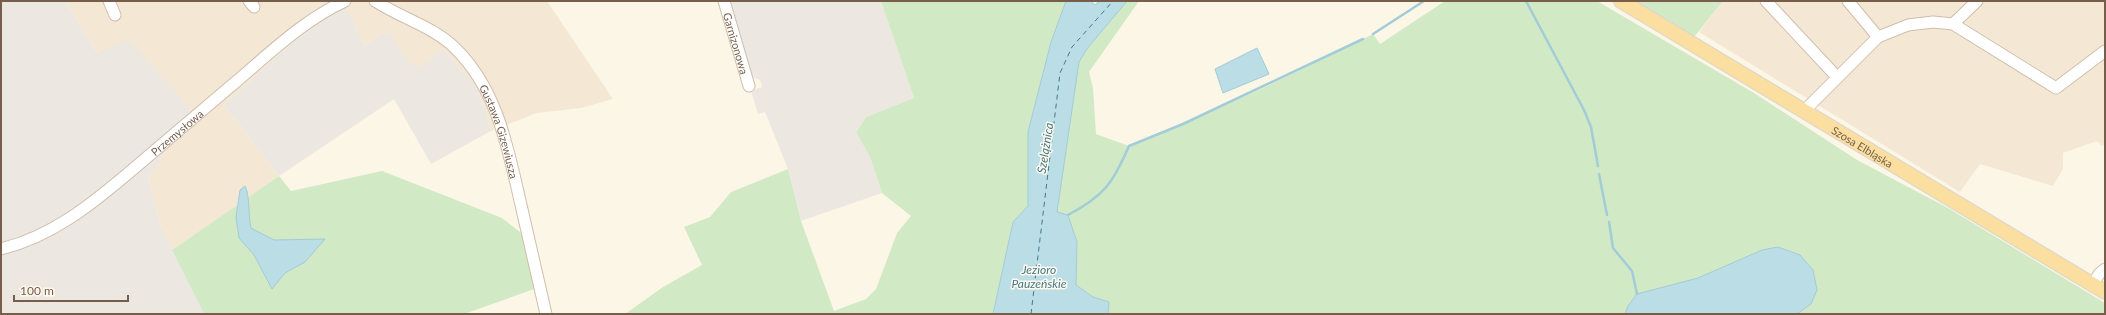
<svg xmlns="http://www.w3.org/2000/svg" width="2106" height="315" font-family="Lato,sans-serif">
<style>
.residential{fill:#f4e8d5}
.industrial{fill:#ede7e1}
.green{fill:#d1eac5}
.water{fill:#bbdde6;stroke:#a1ccd8}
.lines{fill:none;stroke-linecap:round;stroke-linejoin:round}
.stream{stroke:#a1ccd8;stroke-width:2.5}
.ferry{stroke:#457989;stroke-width:1;stroke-dasharray:5 4;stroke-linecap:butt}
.minor-casing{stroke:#cebead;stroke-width:13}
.major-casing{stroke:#dbd5d0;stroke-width:16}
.minor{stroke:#fff;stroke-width:11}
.major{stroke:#fadfa0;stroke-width:14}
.labels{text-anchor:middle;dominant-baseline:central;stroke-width:3;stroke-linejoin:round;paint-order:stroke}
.street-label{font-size:11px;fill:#765e4b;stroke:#fff9ed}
.water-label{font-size:12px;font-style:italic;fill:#457989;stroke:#fff9ed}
</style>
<rect width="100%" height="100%" fill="#fcf6e7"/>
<!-- residential -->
<path class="residential" d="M65,1H547L613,99L581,108L537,113L491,131L477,87L443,49L420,69L413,67L380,35L365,46L346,6L312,24L224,105L279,176L172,250L161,227L148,179L191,110L97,53Z
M1723,1H2105V144L2102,146L2097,141L2063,153V169L2053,186L1980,164L1960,192L1699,32Z"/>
<!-- industrial -->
<path class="industrial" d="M1,1H65L97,53L128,39L191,110L148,179L161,227L204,314H1Z
M728,1H881L914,98L866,117L856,131L870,157L882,193L801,221L788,169L765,112L758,114L751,91L762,87L760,80L752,77Z
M346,6L365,46L380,35L390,33L406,59L413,66L416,64L420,68L443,49L477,87L491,131L431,164L394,99L279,176L224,105L312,24Z"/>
<!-- green -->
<path class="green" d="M881,1H1066L1051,42L1028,132V206L1013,222L993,314H625L663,287L702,265L684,227L710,217L731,192L788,169L801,221L834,311L866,299L876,289L897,233L911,216L882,193L870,157L856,132L866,117L914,98Z
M1127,1H1139L1089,72L1093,88L1096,134L1129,146C1212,112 1294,75 1373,34L1380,44L1445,1H1597L1754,93L1857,160L1948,208L2105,303V314H1108L1109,302L1093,297L1076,285L1077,242L1057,212L1079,62L1086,50Z
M1634,1H1723L1694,37Z
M382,171L502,218L529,239L540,287L464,314H204L172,250L279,176L291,191Z"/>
<!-- water -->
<path class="water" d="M1066,1H1091L1095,5L1099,1H1127L1086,50L1079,62L1057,212L1068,215L1077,242L1076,285L1093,297L1109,302L1108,314H993L1013,222L1028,206V132L1051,42Z
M1257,48L1269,74L1223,93L1215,69Z
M245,186C250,195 248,216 251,228L274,240L325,239L305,262L285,273L272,289L254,255L239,238L236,217L240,190Z
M1778,247L1800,255L1813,270L1817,290L1811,304L1797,314H1625L1628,306L1637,294L1698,278L1762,250Z"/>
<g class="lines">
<!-- stream -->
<path class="stream" d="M1526,1L1584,110L1591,127L1598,166
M1373,34L1424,1
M1599,174L1607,215
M1068,215C1104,196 1113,183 1129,146L1183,124L1363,39
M1609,222L1613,248L1632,271L1637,294"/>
<!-- ferry -->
<path class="ferry" d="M1031,314L1060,73L1072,47L1113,1"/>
<defs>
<g id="minor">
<path d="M109,1L115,15"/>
<path d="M249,1L254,7"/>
<path id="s1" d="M375,1C401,18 432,26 455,48C498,90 508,149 521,205C529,241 538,278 546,314"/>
<path id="s2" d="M724,1L749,86"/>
<path d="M1766,1L1837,77"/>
<path d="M1848,1L1878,37"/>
<path d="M1953,24L1977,1"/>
<path d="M1804,111L1878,37L1908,25L1933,22L1953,24L2056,88L2105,51"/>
<path id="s3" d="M1,249C53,236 92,204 132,170C167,140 203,110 238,80C272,51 304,20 345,1"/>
<path d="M2093,284L2099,274L2105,269"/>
</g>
<g id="major">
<path id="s4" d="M1621,1L2105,292"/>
</g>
</defs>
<!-- minor casing -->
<use href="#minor" class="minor-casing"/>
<!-- major casing -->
<use href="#major" class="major-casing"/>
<!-- minor -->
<use href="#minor" class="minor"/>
<!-- major -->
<use href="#major" class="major"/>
</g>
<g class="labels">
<!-- street labels -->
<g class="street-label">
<text stroke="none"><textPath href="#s2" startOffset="44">Garnizonowa</textPath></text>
<text stroke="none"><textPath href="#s1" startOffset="189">Gustawa Gizewiusza</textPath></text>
<text stroke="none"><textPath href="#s3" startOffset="213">Przemysłowa</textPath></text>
<text stroke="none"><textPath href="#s4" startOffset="282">Szosa Elbląska</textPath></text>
</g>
<!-- water labels -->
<g class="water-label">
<text transform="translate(1045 148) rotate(-81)">Szelążnica</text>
<text x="1039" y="269">Jezioro<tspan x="1039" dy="14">Pauzeńskie</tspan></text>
</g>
</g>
<!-- border -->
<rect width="2106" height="315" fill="none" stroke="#765e4b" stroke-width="4"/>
<!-- scale -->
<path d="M14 295v6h114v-6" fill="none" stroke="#765e4b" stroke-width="2"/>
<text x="20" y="295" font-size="12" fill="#765e4b" stroke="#fff9ed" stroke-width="3" paint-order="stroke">100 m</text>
</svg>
